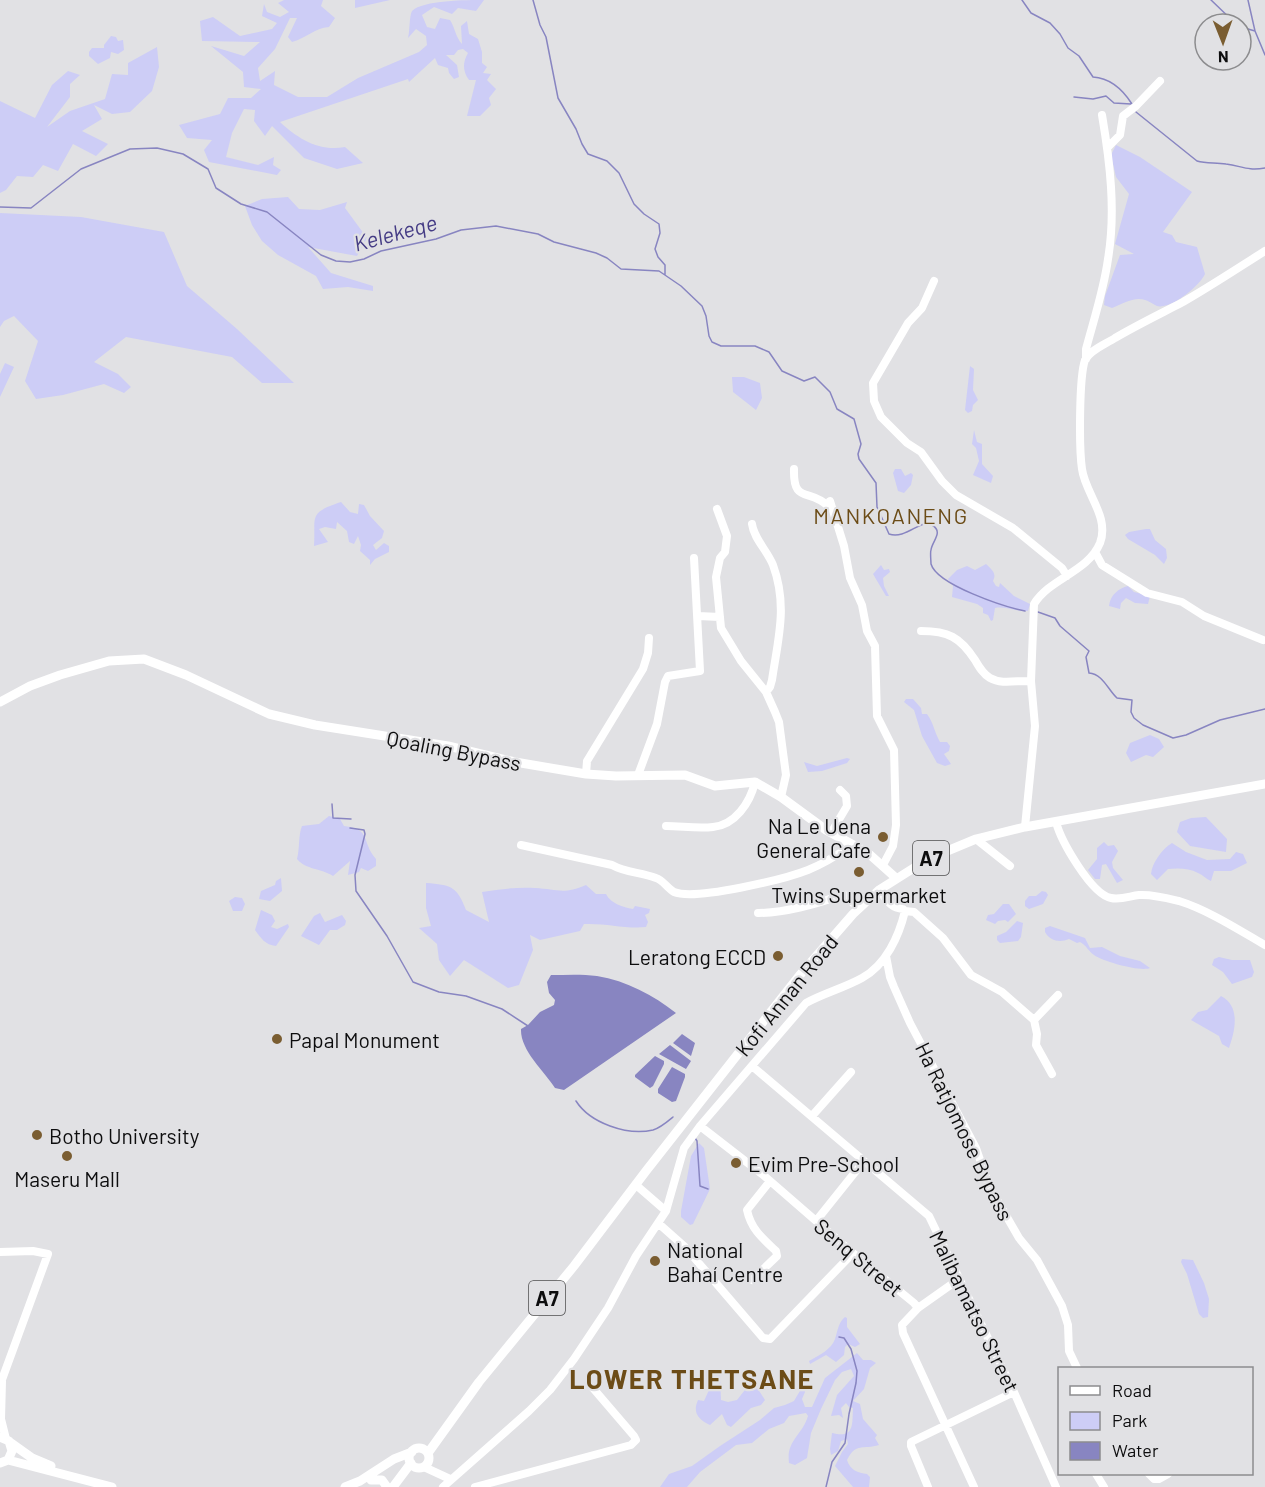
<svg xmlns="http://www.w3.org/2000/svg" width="1265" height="1487" font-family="Barlow,sans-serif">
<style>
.green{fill:#cdcdf6}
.water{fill:#8885c1}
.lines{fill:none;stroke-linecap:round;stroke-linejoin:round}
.stream{stroke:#8885c1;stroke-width:1.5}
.minor{stroke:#fff;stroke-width:8}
.major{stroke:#fff;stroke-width:9}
.poi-dot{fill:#7a5d31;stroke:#e1e1e4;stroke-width:2}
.labels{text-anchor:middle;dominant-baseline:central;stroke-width:4.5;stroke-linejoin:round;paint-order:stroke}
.shield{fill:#e1e1e4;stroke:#4d4d4e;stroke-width:1.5}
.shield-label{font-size:20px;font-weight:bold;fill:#0d0d0e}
.street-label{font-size:21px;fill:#0d0d0e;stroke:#e1e1e4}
.poi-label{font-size:21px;fill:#0d0d0e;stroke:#e1e1e4;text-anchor:start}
.water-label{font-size:22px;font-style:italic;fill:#453c85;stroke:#e1e1e4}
.neighbourhood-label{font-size:22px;letter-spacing:1.5px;fill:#6c4c17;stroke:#e1e1e4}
.district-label{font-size:27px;font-weight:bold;letter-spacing:1.5px;fill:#6c4c17;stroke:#e1e1e4}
</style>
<rect width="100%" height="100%" fill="#e1e1e4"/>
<!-- green -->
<path class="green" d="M284,0H323L321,6L335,18L329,27C314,28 307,38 292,42L288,37L297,18H290L275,49L258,68L260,81L275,71L274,85L298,97H327L358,78L419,52L427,45L426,36L416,29L408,38C410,31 409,17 412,11C423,0 467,0 484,0L476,11L458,8L452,14L434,7L422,15L427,27L435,29L440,18L450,20C455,28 456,38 462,44L461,26L467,21L469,34L478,39L482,52V63L487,67L483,73L491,74L487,80L496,89L489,98L491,105L480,116H467L476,80H469C462,70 463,62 468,53L463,49L458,50L454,55H446L457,65L459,77L454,79L449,73L448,68L438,65L435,58L409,82L408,79L280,122C298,139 320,152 345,147L363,163L337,169L304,158L272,126L265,136L254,121L255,110L244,109L232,133L226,157L258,165L274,157L273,165L281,170L277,175L209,162L204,150L212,140L187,138L179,125L220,114L228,98H251L261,89L244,87L243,72L211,46L244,56L260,42L202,41L200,21L213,17L240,36L272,29L277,23L262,16L264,4L267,12L280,17L289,12L278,3Z
M355,0H390L355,8Z
M111,36L116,37L118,41L123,40L124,50L118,54L111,52L110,58L98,64L89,56V52L92,48H104V45Z
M157,47L159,67L152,91L130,112L112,114L94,105L102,119L82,131L108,144L96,156L73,144L58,171L43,165L33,177L17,176L6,190L0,193V101L35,118L52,85L68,71L80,75L70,84V97L47,127L70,111L105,99L112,74L128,75V63Z
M1116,145L1140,157L1192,192L1163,232L1172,235L1176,242L1197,247L1205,274C1200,285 1176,305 1163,306C1156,308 1152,302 1145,300C1135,296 1122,304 1112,308L1104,305L1105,296L1120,255L1134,254L1115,244L1129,194L1116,177L1111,155Z
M288,197L299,209L320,210L347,202L345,208L367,238L357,256L308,247L331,273L373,286V291L348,287L323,289L316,276L278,255L262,241L252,225L245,206L262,199Z
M0,213L81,217L164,232L187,286L237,329L294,383H262L232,357L126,337L94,362L118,374L131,387L124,393L104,384L63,395L36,399L25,381L38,341L14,316L4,321L0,327Z
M5,363L14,367L0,397V374Z
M970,366L974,369L973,390L978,400L973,405L972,411L968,413L965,410Z
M732,377H744L760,383L762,398L756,410L733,392Z
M974,430L977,442L982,444V464L993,476L991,483L973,475L979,461L976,448L972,444Z
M895,469H901L905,476L911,473L913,475L911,485L904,493L898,491L893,473Z
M341,502L350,512L358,514L359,504L364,505L370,516L384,531L382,538L373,545L376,550L384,543L389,546V552L375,559L370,565V560L360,551L361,545L358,536L354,544L349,542L347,531L337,522L336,529L325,527L319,529L328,542L314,546C316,517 307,513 341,502Z
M1146,529H1150L1155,540L1166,549L1167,558L1164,564L1155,555L1128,539L1125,535L1129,532Z
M986,564C992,570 997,573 993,581L996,586L999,587L1000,583L1014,596L1030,604L1028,611C1017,612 1005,606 995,608L993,620L991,621L988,615L983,613V608L977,604L952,597L953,586L948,579L957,570L967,566L975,570Z
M881,565L884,570L889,569L890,572L883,578L884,586L889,596H886L873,574Z
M1128,586L1134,592L1150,596L1148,604L1135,603L1126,598L1121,603L1120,609L1109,606C1110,595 1119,588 1128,586Z
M906,699H913L921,708L922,714H927C934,724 934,731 940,742H947L950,746L949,751L944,754L951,764L945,766L937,763L922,736L914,710L904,702Z
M1150,735L1159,739L1164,747L1153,757L1146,755L1131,762L1126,753L1130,743Z
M847,758L850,759L847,763L822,771L808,772L804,762L817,766Z
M329,816L340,819L344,826C372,829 361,842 376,859V866L368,871L361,868L359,872L348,875L350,861L333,876C321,868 306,870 297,859C300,848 298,836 302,826L319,824Z
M1206,817L1227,839L1226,852L1190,846L1177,832L1180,822L1191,818Z
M1104,842L1108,846L1114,845L1118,851L1112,862L1113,868L1123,880L1117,883L1106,864L1102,865L1100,879H1095L1088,870L1097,859V848Z
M1172,843L1186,852L1207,860L1230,859L1236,852L1243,854L1247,863L1231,871H1214L1211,881C1206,879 1203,875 1198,873C1189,868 1178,868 1168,869L1157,880L1151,874C1152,863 1162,849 1172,843Z
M281,878L282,891L270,901L259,899L261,891L275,885L276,881Z
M426,883C451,885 457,886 466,910L489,922L482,892C500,889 517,887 535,888C557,889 563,895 586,885L596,894H606C611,904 623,907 633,909L635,906L650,909L649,913L645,915L648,922L646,927C625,929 606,923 584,924L580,931L540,940L530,935L533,950L519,985L508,988L464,960L450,976L439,960L437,944L419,928L431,926L426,908Z
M1042,891L1046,892L1048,895L1043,904L1029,909L1025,906V901L1029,896H1036Z
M235,897L242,898L245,904L242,911H233L229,901Z
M1003,904H1009L1016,914L1008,922L1005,920L998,921L995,924L986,920L988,915L994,914Z
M261,910L272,915L275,921L271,927L277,929L288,924L289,927L276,946C265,945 261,938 255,930Z
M320,913L325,922L342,915L346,921L345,925L337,930H330L319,945L301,936L314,916Z
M1017,921L1023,923L1021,937L1018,941L1000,943L997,940V936L1006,932Z
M1050,926L1085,938L1090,948L1102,947L1120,956L1140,961L1150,968C1141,972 1104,962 1094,955C1089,952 1087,946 1080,942L1077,943L1069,939C1060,943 1050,941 1045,932V928Z
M1219,957L1232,960H1250L1254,972L1252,977L1232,984L1223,972L1212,965L1214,959Z
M1221,996C1241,1006 1235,1031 1229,1048L1222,1044L1219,1036L1191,1020L1198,1012L1207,1010Z
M699,1143L704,1148L710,1189L693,1224L690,1225L681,1217V1211L691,1156Z
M1182,1259L1193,1260L1204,1283L1209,1299L1208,1317L1203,1318L1199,1314L1187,1274L1181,1262Z
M845,1317L847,1318V1327L860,1344L855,1347L848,1344L845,1347L844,1355L836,1362L826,1355L810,1364L809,1361C818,1356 832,1349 835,1339C838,1330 838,1323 845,1317Z
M857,1353L863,1360H871L876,1363L870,1368L864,1389L853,1401L860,1404L863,1419L877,1435L875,1438L879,1445C863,1450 856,1442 847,1460C850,1470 858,1473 867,1474L870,1477L869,1487H853L835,1466L842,1452L848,1444L847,1439L841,1441L838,1451L831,1455L830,1449L832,1433C855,1439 852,1424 853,1408L849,1407L846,1403L841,1408L843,1418L839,1415L831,1416L837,1395L854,1376L851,1369L842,1372L835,1380L821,1409L811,1433L807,1458L795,1465L789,1463C786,1440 802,1436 808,1416L806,1413L789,1416L784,1423L769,1429L752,1443L736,1445L700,1472L687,1487H660L669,1474L692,1466L720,1446L760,1420L774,1408L785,1405L794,1401L804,1384L805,1392L802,1399L805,1407H812L825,1378Z
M716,1369L720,1375L721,1400L728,1402L737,1400L748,1386L758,1389L765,1400L761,1405L751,1408L731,1427L727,1425L722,1414L710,1425C699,1420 692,1413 698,1400L704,1401L709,1390L704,1383L705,1371Z"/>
<!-- water -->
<path class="water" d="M551,975C566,975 582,974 597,976C627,981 653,995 676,1013L564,1090L555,1088C544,1071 520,1050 521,1029L528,1025L540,1012L554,1005L555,1000L549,993L547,982Z
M682,1034L695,1043L691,1056L673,1043Z
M670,1045L691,1061L686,1069L659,1054Z
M655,1056L664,1061V1064L653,1086L650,1088L635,1077V1075Z
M672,1067L685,1074V1077L676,1101L672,1102L658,1093V1089Z"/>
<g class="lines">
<!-- stream -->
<path class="stream" d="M533,0L540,25L546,37L558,98L576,129L582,144L588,154L607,161L619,173L634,204L644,214L659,224L660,233L655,249L658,257L665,265V275
M1022,0L1031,13L1050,23L1060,34L1068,48L1079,56L1093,77C1110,78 1123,90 1132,104
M1211,0L1236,24
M1248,0L1255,31
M1241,27L1255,31L1265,55
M1074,97L1093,99L1106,96L1114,103L1131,104
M1136,112L1197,161C1207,164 1216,162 1226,164C1242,166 1247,171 1265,168
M0,207L31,208L81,169L130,149L157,148L183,154L208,169L216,188L241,204L267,212L321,255L336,261L350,262L364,259L381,251L436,239L461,230L496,226L538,234L554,242L596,253L607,258L621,269L659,271L681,286L702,306L706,316L709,336L712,342L721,346H755L769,352L782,371L804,381L815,377L830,392L837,409L854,419L861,444L858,454L859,459L876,483L877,507L889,534C906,540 921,518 932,525C944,532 932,541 931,550C930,552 931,561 931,564C937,585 1005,607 1025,611
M1038,612L1055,618L1060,626L1089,651L1086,657L1089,673C1103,674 1108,690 1117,698L1132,700L1131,712L1134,718L1143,725L1173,738L1186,735L1220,720L1265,709
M332,804L333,818L351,819
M350,828L364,830L365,834L355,875L356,891L387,936L413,982L439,992L466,996L502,1009L528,1026
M576,1101C590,1123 627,1136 653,1130C660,1128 667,1122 673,1117
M695,1138L697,1141L700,1186L708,1189
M826,1487L832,1462L845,1443L849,1414L856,1383L857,1371L851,1349L844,1338L839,1337"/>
<!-- minor -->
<path class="minor" d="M1108,147L1120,135L1123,116L1136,106L1160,81
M934,281L922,308L908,323L873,383L874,401L881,417L907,443L921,452L942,481L956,495L1013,528L1062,568L1067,576
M1086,359V349C1094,319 1104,289 1108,259C1116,212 1110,162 1102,115
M794,469C793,504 809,488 828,506H831
M830,501L844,546L850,578L862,605L867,631L875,646L877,716L894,750L896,825L893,846L883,865
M717,509L727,536L725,552L720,558L716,577L721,628L741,661L766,692L775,712L779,722L786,775L781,797
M752,524C754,539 767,550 773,565C788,606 778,639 772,680L770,687L766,692
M1095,552L1102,565L1147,593L1182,602L1204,616L1263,640
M698,616L720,617
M921,631C948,631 960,637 975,660C979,667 983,674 990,678C1002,685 1018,680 1031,681
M586,774L587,761L643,669L648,653L649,638
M638,775L657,724L665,682L668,676L700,671L694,558
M1056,822C1061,841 1091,894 1111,898C1121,900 1130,896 1139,895C1152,894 1167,898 1179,901C1208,910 1239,930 1265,945
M666,826C681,826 698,829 713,827C735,825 750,803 755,782
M1025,827L1035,726L1031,681L1034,604C1050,578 1088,572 1100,543C1110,517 1085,493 1082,469C1079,449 1079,377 1085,360C1090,350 1106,344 1115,338C1137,325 1160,314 1183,302C1211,286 1238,268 1265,251
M831,833L847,806L846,796L840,790
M976,839L1010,866
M521,845L612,865C626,873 641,872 656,878C663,880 667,888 674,892C695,901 785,879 808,870C823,864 839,854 852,845
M879,890C886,899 890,908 903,909L905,911L914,912L943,938L971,975L1002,992L1034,1020L1037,1034L1036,1045L1052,1074
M758,913C783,913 819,904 843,894L854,904
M886,956L890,977L894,987L910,1023L976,1148L989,1186L1019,1238L1037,1260L1062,1306L1068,1325L1069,1351L1077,1368
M1034,1020L1058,995
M752,1066L929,1216L1014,1392L1056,1487
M812,1116L851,1072
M700,1126L762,1174L853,1253L914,1303L918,1308L902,1325L903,1333L974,1487
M636,1185L666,1211
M816,1221L864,1161
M658,1223L685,1247L763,1338L770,1339L853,1253
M0,1252L33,1251L48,1254L0,1385
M752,1280L777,1256L776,1251C762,1238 751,1229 747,1210L770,1181
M918,1308L959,1279
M2,1381L1,1419L6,1439
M424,1467L450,1479
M1096,1474L1104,1487
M1149,1474L1154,1479H1159L1168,1474
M443,1487L529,1411L550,1390L574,1359L608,1308L636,1256L666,1211L684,1148L700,1126L806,1003C824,993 844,988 862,978C886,965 899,936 905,911
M475,1487L631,1445L636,1440L634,1436L592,1387
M928,1487L911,1446V1442L1014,1392"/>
<!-- major -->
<path class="major" d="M0,702L30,686L60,675L109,661L144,659L186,675L269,714L315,725L448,746L515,762L586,774L616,776L685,775L715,786L755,782L781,797L826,830L868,853L896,878
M0,1437L9,1441L12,1451L8,1460L0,1463
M11,1443L32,1458L51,1466
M409 1458a10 10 0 1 1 20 0a10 10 0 1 1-20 0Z
M428,1453L479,1382L574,1266L646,1171L799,976L853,914L879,890L928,859L976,839L1025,827L1265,784
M8,1460L112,1487
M371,1480H382L387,1487
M345,1487L360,1481L394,1459L412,1452
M393,1487L411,1463"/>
</g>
<!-- markers -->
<g class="poi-dot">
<circle cx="883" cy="837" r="6"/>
<circle cx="859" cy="872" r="6"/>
<circle cx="778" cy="956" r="6"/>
<circle cx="277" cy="1039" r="6"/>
<circle cx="37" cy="1135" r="6"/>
<circle cx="67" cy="1156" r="6"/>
<circle cx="736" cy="1163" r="6"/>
<circle cx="655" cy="1261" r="6"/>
</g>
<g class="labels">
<!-- shield labels -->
<g class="shield">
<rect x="913" y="841" width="36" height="34" rx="4.5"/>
<rect x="529" y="1281" width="36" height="34" rx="4.5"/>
</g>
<g class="shield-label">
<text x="931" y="858">A7</text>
<text x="547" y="1298">A7</text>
</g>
<!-- street labels -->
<g class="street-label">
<text transform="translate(454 750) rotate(11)">Qoaling Bypass</text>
<text transform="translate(786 995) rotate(-51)">Kofi Annan Road</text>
<text transform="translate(965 1131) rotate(64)">Ha Ratjomose Bypass</text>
<text transform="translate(859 1257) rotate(40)">Senq Street</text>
<text transform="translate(975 1311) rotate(64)">Malibamatso Street</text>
</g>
<!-- poi labels -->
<g class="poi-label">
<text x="871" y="825" text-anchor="end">Na Le Uena<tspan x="871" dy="24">General Cafe</tspan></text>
<text x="859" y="894" text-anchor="middle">Twins Supermarket</text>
<text x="766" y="956" text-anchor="end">Leratong ECCD</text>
<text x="289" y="1039">Papal Monument</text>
<text x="49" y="1135">Botho University</text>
<text x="748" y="1163">Evim Pre-School</text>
<text x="67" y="1178" text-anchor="middle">Maseru Mall</text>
<text x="667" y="1249">National<tspan x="667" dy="24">Bahaí Centre</tspan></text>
</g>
<!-- water labels -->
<g class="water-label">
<text transform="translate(395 232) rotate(-15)">Kelekeqe</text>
</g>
<!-- neighbourhood labels -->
<g class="neighbourhood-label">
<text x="891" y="515">MANKOANENG</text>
</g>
<!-- district labels -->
<g class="district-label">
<text x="692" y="1378">LOWER THETSANE</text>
</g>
</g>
<!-- legend -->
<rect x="1058" y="1367" width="195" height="108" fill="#e1e1e4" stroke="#8c8c8e" stroke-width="1.5"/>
<rect x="1070" y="1386" width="30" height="9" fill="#ffffff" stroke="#8c8c8e" stroke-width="1.5"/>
<text x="1112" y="1397" font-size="18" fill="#0d0d0e">Road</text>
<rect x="1070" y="1412" width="30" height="18" fill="#cdcdf6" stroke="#8c8c8e" stroke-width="1.5"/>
<text x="1112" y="1427" font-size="18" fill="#0d0d0e">Park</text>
<rect x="1070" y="1442" width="30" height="18" fill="#8885c1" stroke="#8c8c8e" stroke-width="1.5"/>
<text x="1112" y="1457" font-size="18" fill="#0d0d0e">Water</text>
<!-- north arrow -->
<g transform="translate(1223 42) rotate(179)"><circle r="28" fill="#e1e1e4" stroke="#8c8c8e" stroke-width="1.5"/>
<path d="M0-4.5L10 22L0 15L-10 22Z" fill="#7a5d31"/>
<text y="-9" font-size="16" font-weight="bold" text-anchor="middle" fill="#0d0d0e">N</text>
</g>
</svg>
